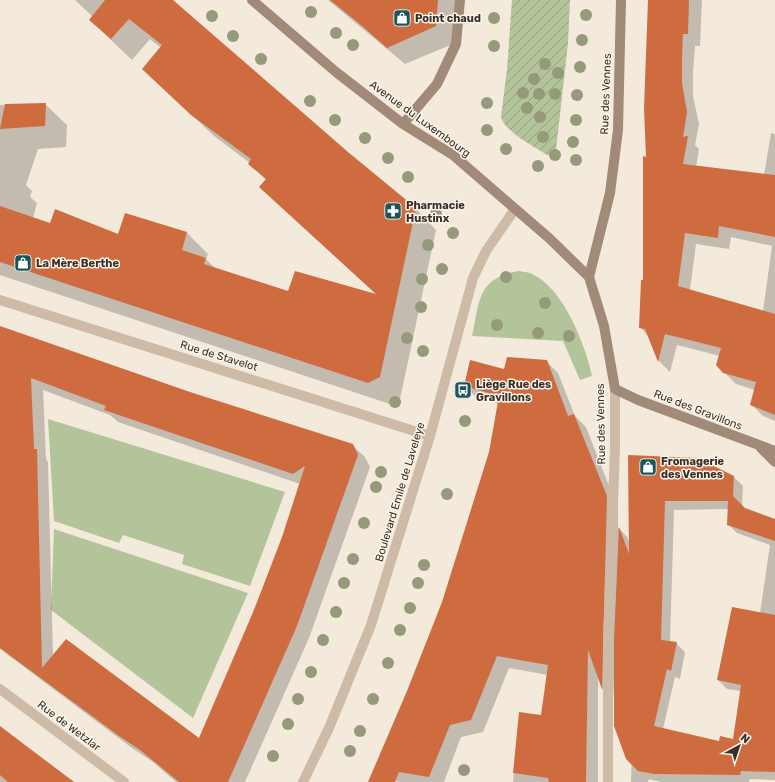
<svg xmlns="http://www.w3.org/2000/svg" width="775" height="782" font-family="Rubik,sans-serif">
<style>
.grass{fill:#b3c49b}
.garden{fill:url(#garden-furrows)}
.shadow{fill:#0003;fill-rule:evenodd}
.building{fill:#ce6c40;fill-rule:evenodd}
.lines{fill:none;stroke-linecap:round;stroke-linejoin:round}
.street{stroke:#cdbba7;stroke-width:10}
.secondary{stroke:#a18a78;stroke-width:10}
.tree{fill:#949a7a}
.labels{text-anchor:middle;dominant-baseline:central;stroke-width:3;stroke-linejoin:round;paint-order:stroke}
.poi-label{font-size:11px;font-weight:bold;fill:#392f28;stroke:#fbf4e9;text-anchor:start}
.street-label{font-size:11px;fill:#392f28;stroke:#fbf4e9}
</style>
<defs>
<pattern id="garden-furrows" width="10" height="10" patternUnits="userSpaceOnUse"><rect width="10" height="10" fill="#b3c49b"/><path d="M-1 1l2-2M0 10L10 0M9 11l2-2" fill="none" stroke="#93a07e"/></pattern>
</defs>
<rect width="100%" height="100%" fill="#f4eadc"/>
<!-- grass -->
<path class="grass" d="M519,271C524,272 530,272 534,275C564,290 585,344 592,376L580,380L563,341L472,336C480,300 477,278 519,271Z
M48,419L285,492L250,586L182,564L184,555L123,535L119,543L54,521Z
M54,529L248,593L193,718L51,610Z"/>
<!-- garden -->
<path class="garden" d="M512,0H570L568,43L557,141L556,150L552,155H547C535,147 504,131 501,117L507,69Z"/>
<!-- shadow -->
<path class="shadow" d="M75,0H170L347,153L415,208L436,230L400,399L390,404L0,275V105L45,104L67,125L66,147L38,149L26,185L32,191L30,197L37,203L33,218L50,224L119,235L126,214L187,233L208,254L206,259L216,269L289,292L377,295L260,187L266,180L250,163L214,136L165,90L161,48L150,39L132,60L90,20L93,17Z
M328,0H456L453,44L405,64Z
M649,0H702L700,46H695L693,71V96L699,124L695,145L699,149L696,167L764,175L771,133L775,134V421L763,416L751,404L755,390L736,384L724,372L720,356L677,345L670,372L659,361L648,336L640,327L644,281ZM731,237L772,246L763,311L690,290L696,244L729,249Z
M0,327L190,393L352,445L365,457L370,467L309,638L245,782H176L153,762L132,748L0,649ZM43,390L110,415L118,422L300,484L283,538L234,659L200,740L53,656L48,462L46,459Z
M546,361L558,373L575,416L586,427L618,509V527L627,537L630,544L629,456L734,477L743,486L742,506L745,509L775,520V780L750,779L749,782H661L649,779L648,782H631L633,710L616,681H614L613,699L602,689L598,676V782H513L520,714L542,716L548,675L509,668L483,732L461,737L444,782H401L387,780L408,692L443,603L490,452L499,404L477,398L465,386L505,370ZM728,509V524L737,533L770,545L760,613L718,680L727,689L741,691L734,740L719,742L663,729L675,677L680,679L685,652L676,643L670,642L674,510Z
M0,727L74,782H0Z"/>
<!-- building -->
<path class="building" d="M105,0H173L348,152L416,208L380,377L368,383L0,262V206L50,223L55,209L118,234L125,213L187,232L182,250L206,258L204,264L288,291L295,271L376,294L259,187L266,179L248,164L251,159L191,115L142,69L162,45L129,19L111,39L89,20Z
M330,0H438L436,26L387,48L362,26Z
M648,0H689L688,34H683L682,58V83L687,112L683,137L688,136L683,164L775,175V237L719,226L718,238L685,233L678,286L775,314V415L750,405L756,382L723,373L716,365L721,348L665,334L658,362L645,329L639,328L641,280H643V156L646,157L644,108Z
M46,103L45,126L0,129L5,104Z
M0,326L190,392L353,444L358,455L297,626L228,782H179L140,750L119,736L0,648ZM31,378L106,406L104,410L293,474L305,466L282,537L254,610L199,738L66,639L42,668L37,449H34Z
M507,357L547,360L568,416L574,414L607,496L602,689L588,650L586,782H549L548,778L513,773L519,712L541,715L548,665L497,656L471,720L450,725L429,777L399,772L395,782H368L407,691L442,602L489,452L499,396L464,386L470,360L504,369Z
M628,455L698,458L734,476L733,496L745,508L775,519V541L727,525L728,501H665L661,640L677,642L671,671L667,669L654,726L719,741L720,736L733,739L741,685L717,680L732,607L775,615V772L741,771L740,775L654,774L638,771L626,759L614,726V640L619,527L629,554Z
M0,726L25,745L74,782H8L0,775Z"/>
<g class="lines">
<!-- street -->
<path class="street" d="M0,300L430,436
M0,689L124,782
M303,782L329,728L371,625L430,436L473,278L486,251L515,209
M608,782V640L615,448V389"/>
<!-- secondary -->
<path class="secondary" d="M252,0L336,72L403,124L453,155L549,238L589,277
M621,0L618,130L610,193L589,277L604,326L615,389L638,400L775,451
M403,124L437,84L456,44L460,0
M761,448L775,462"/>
</g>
<!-- trees -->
<g class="tree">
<circle cx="311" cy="12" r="6"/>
<circle cx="586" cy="15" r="6"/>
<circle cx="212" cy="16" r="6"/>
<circle cx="494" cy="18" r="6"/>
<circle cx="336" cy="33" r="6"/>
<circle cx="233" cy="36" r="6"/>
<circle cx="582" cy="40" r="6"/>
<circle cx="353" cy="45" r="6"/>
<circle cx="494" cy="46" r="6"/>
<circle cx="261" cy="59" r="6"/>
<circle cx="545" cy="64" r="6"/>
<circle cx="580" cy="67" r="6"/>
<circle cx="558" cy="73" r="6"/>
<circle cx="534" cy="79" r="6"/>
<circle cx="523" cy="93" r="6"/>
<circle cx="539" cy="94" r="6"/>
<circle cx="555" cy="94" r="6"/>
<circle cx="577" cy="95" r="6"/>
<circle cx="310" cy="101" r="6"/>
<circle cx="487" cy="103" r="6"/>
<circle cx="527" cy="108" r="6"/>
<circle cx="540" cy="117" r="6"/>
<circle cx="335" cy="120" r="6"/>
<circle cx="576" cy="120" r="6"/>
<circle cx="487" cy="130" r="6"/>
<circle cx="543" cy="137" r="6"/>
<circle cx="365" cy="138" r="6"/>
<circle cx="573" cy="142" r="6"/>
<circle cx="506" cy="149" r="6"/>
<circle cx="555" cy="155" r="6"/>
<circle cx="388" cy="158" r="6"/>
<circle cx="576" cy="160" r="6"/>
<circle cx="538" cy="166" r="6"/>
<circle cx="408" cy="177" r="6"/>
<circle cx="436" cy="214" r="6"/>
<circle cx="453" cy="233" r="6"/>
<circle cx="428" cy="245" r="6"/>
<circle cx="442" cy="269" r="6"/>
<circle cx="506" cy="277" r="6"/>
<circle cx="422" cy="279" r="6"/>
<circle cx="545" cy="303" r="6"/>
<circle cx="421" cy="307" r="6"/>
<circle cx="497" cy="325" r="6"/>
<circle cx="538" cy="333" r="6"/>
<circle cx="569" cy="336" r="6"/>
<circle cx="407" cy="338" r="6"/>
<circle cx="423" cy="351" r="6"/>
<circle cx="395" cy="402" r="6"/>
<circle cx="465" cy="421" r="6"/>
<circle cx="381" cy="472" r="6"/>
<circle cx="376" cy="487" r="6"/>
<circle cx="447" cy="494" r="6"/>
<circle cx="364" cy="523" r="6"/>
<circle cx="353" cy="559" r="6"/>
<circle cx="424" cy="565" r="6"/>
<circle cx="344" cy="583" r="6"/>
<circle cx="418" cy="583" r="6"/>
<circle cx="410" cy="608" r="6"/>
<circle cx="336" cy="612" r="6"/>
<circle cx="400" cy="630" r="6"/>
<circle cx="323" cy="640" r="6"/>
<circle cx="388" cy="663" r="6"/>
<circle cx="311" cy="672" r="6"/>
<circle cx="298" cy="699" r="6"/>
<circle cx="373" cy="699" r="6"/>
<circle cx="288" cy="724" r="6"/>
<circle cx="360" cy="731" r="6"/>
<circle cx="350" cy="751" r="6"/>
<circle cx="273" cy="756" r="6"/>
<circle cx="464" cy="770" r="6"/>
</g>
<!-- icons -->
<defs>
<symbol id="shop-square" viewBox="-11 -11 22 22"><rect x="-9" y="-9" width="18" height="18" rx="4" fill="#1a555e" stroke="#fbf4e9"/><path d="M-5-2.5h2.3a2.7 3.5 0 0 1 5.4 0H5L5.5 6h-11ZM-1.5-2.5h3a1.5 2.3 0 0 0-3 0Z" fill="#fff"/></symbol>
<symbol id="pharmacy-square" viewBox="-11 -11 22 22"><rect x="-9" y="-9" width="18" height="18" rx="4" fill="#1a555e" stroke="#fbf4e9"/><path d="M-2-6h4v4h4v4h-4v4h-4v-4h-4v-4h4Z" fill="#fff"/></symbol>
<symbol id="bus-square" viewBox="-11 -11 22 22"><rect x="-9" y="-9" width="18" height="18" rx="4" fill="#1a555e" stroke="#fbf4e9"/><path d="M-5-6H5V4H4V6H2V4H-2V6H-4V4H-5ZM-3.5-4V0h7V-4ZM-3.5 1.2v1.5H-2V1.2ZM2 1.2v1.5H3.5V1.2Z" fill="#fff"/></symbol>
</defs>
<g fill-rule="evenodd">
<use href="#shop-square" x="392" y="8" width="20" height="20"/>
<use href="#pharmacy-square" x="383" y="201" width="20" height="20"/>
<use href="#shop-square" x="13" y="253" width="20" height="20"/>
<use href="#bus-square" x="453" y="380" width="20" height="20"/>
<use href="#shop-square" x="638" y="457" width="20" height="20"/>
</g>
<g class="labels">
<!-- poi labels -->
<g class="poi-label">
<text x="415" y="18">Point chaud</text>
<text x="406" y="205">Pharmacie<tspan x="406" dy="13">Hustinx</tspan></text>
<text x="36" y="263">La Mère Berthe</text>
<text x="476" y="384">Liège Rue des<tspan x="476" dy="13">Gravillons</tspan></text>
<text x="661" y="461">Fromagerie<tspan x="661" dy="13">des Vennes</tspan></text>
</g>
<!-- street labels -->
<g class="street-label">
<text transform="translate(606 94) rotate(-88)">Rue des Vennes</text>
<text transform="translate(420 119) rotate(36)">Avenue du Luxembourg</text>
<text transform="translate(219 356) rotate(17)">Rue de Stavelot</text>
<text transform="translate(698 410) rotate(21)">Rue des Gravillons</text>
<text transform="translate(601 424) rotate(-91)">Rue des Vennes</text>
<text transform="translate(400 492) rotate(-73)">Boulevard Emile de Laveleye</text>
<text transform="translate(69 726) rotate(37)">Rue de Wetzlar</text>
</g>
</g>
<!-- north arrow -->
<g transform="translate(739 746) rotate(40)" stroke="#fbf4e9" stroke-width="3" paint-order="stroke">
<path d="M0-3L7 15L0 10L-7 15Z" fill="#392f28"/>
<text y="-6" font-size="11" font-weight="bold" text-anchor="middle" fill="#392f28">N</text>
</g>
</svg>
